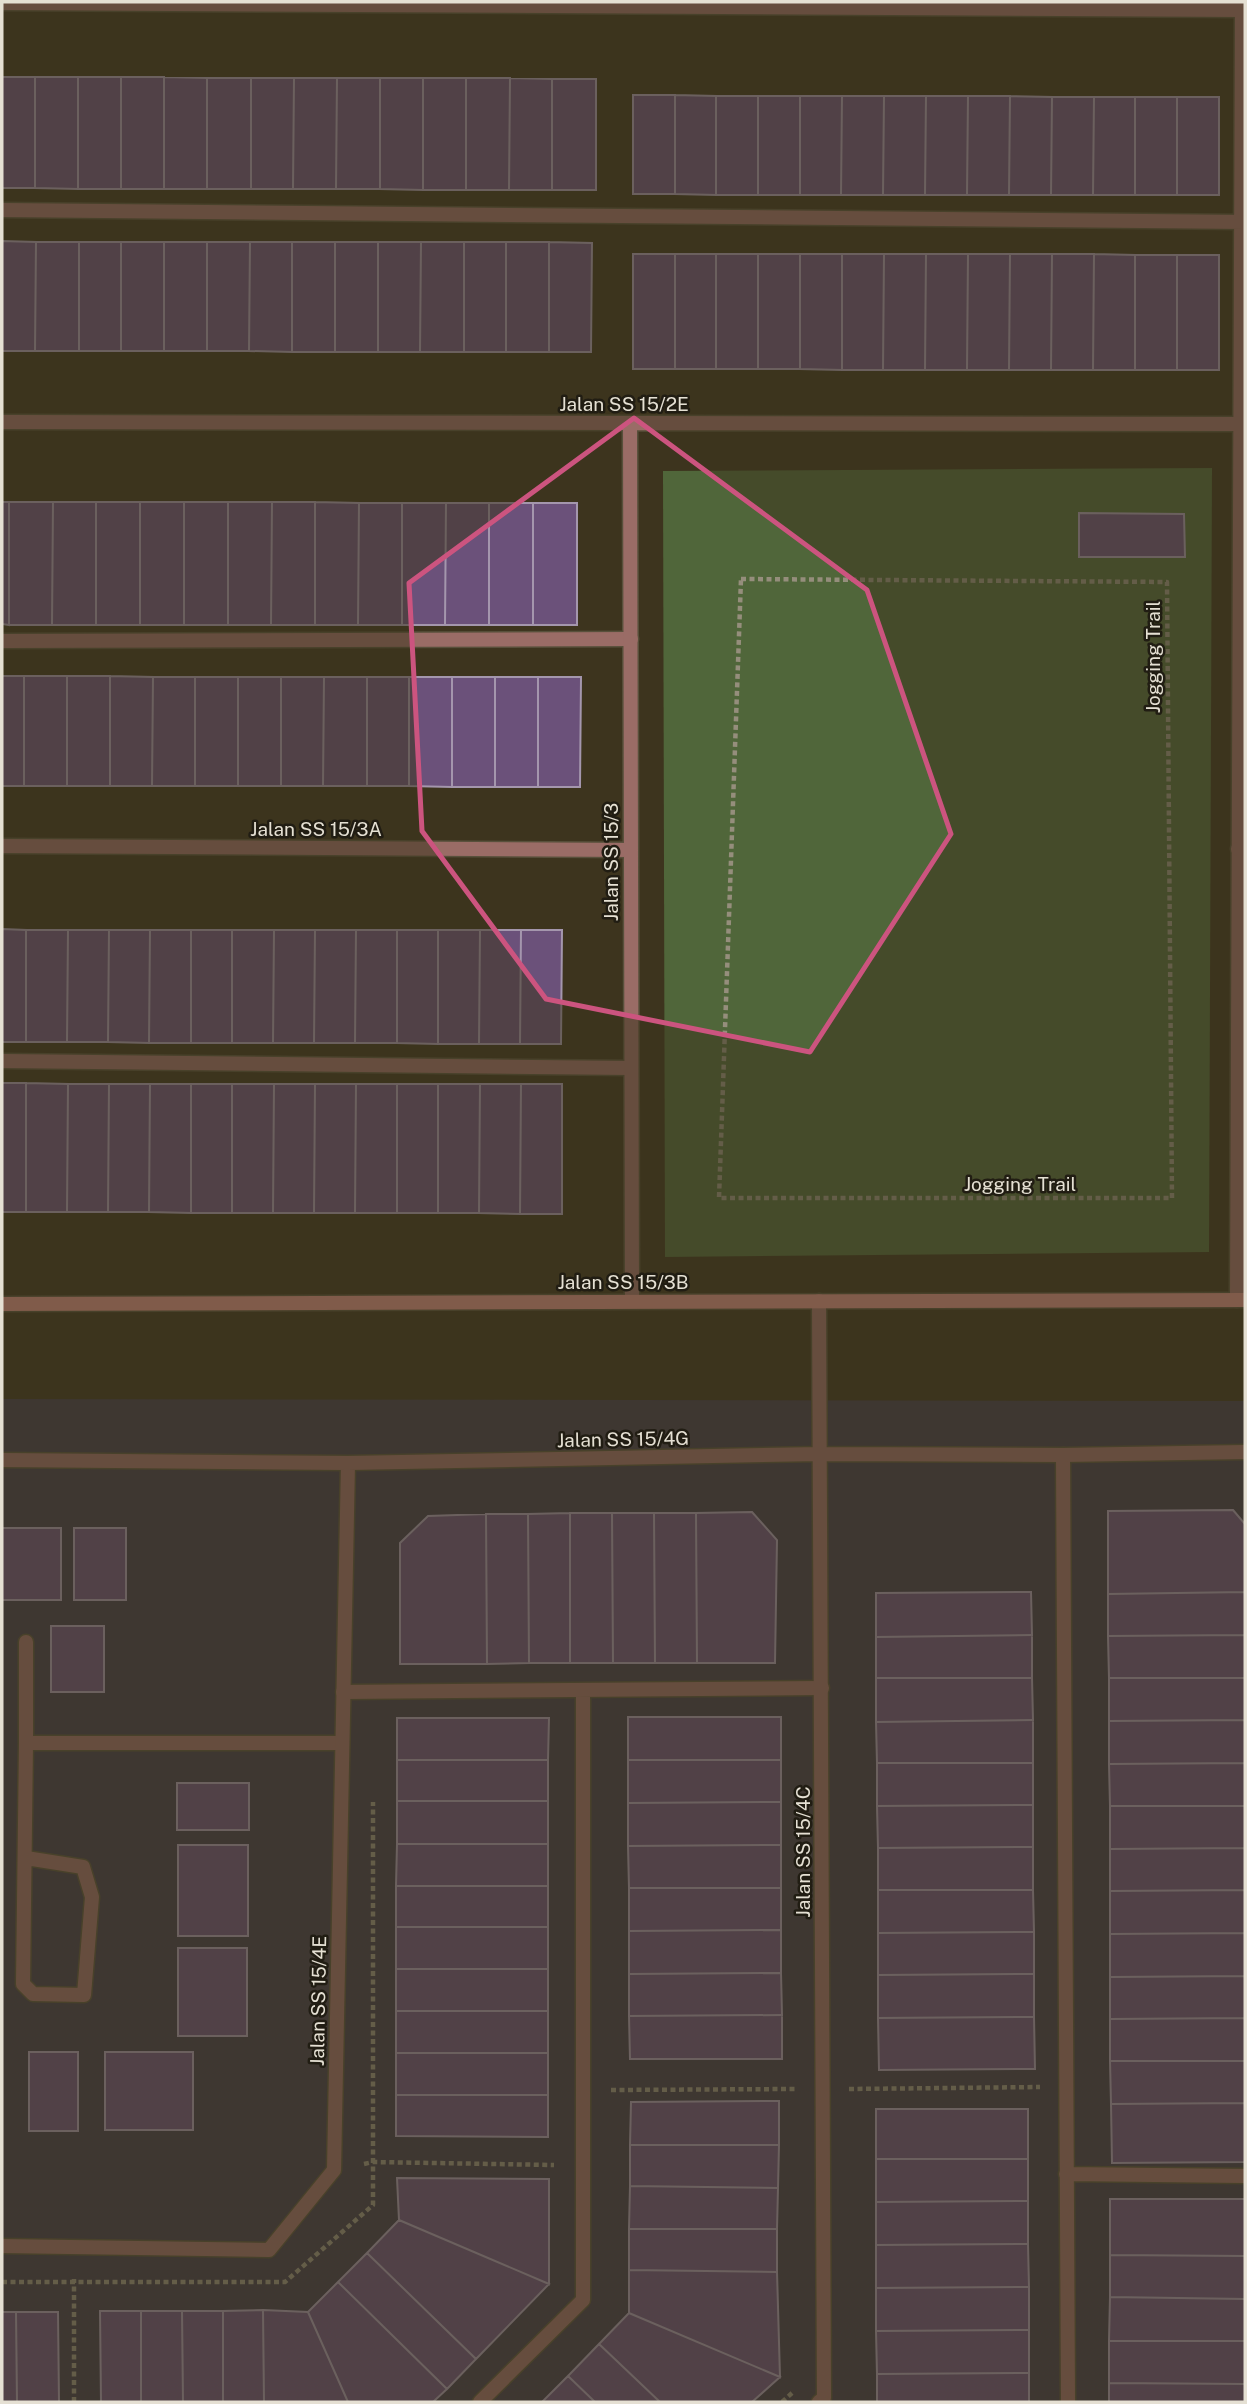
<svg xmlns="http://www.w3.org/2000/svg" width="1247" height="2404" font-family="'Public Sans',sans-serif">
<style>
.commercial{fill:#403a4b}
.green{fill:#50663a}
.building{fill:#6b517a;stroke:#a496ad;stroke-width:2}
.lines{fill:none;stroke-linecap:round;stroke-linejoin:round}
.lane-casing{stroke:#58503b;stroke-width:17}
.street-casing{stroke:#58503b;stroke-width:17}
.secondary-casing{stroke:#58503b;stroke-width:17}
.path{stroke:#958e7c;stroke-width:4.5;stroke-dasharray:5 3.5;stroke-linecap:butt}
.lane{stroke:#9a6c66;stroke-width:14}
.street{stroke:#9a6c66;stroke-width:14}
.secondary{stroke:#d28a80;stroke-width:14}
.marked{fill:none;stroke:#cc547f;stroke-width:5;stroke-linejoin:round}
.labels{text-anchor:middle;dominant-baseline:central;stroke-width:5;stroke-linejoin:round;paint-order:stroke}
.street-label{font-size:19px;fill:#e5e0d3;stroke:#211d13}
</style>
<rect width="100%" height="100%" fill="#3d341e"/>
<!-- commercial -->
<path class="commercial" d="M2,1399L1245,1401V2402H2Z"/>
<!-- green -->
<path class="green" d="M1212,468L1209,1252L665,1257L663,471Z"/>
<!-- building -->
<path class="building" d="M2,77H35V188H2Z
M35,77H78V189L35,188Z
M78,77H121V189H78Z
M121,77H164V189H121Z
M164,77L207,78V189H164Z
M207,78H251V189H207Z
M251,78H294L293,189H251Z
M294,78H337L336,189H293Z
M337,78H380V189H336Z
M380,78H423V190L380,189Z
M423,78H466V190H423Z
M466,78H510L509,190H466Z
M510,78L552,79V190H509Z
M552,79H596V190H552Z
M633,95H675V194H633Z
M675,95L716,96V195L675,194Z
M716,96H758V195H716Z
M758,96H800V195H758Z
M800,96H842L841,195H800Z
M842,96H884L883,195H841Z
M884,96H926L925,195H883Z
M926,96H968L967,195H925Z
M968,96H1010L1009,195H967Z
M1010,96L1052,97L1051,195H1009Z
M1052,97H1094L1093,195H1051Z
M1094,97H1135V195H1093Z
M1135,97H1177V195H1135Z
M1177,97H1219V195H1177Z
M2,241L36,242L35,351H2Z
M36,242H79V351H35Z
M79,242H121V351H79Z
M121,242H164V351H121Z
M164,242H207V351H164Z
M207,242H250L249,351H207Z
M250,242H292V352L249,351Z
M292,242H335V352H292Z
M335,242H378V352H335Z
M378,242H421L420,352H378Z
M421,242H464V352H420Z
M464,242H506V352H464Z
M506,242H549V352H506Z
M549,242L592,243L591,352H549Z
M633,254H675V369H633Z
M675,254H716V369H675Z
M716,254H758V369H716Z
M758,254H800V369H758Z
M800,254H842V370L800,369Z
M842,254H884L883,370H842Z
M884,254H926L925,370H883Z
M926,254H968L967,370H925Z
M968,254H1010L1009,370H967Z
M1010,254H1052L1051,370H1009Z
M1052,254H1094L1093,370H1051Z
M1094,254L1135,255V370H1093Z
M1135,255H1177V370H1135Z
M1177,255H1219V370H1177Z
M2,502H9V625L2,624Z
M9,502H53L52,625H9Z
M53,502H96V625H52Z
M96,502H140V625H96Z
M140,502H184V625H140Z
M184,502H228V625H184Z
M228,502H272L271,625H228Z
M272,502H315V625H271Z
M315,502L359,503L358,625H315Z
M359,503H402V625H358Z
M402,503H446L445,625H402Z
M446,503H489V625H445Z
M489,503H533V625H489Z
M533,503H577V625H533Z
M1079,513L1184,514L1185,557H1079Z
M2,676H24V786H2Z
M24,676H67V786H24Z
M67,676H110V786H67Z
M110,676L153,677L152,786H110Z
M153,677H195V786H152Z
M195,677H238V786H195Z
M238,677H281V786H238Z
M281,677H324L323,786H281Z
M324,677H367V786H323Z
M367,677H409V786H367Z
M409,677H452V787L409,786Z
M452,677H495V787H452Z
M495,677H538V787H495Z
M538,677H581L580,787H538Z
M2,929L26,930V1042H2Z
M26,930H68L67,1042H26Z
M68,930H109L108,1042H67Z
M109,930H150L149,1043L108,1042Z
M150,930H191V1043H149Z
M191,930H232V1043H191Z
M232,930H274L273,1043H232Z
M274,930H315L314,1043H273Z
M315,930H356L355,1043H314Z
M356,930H397V1043H355Z
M397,930H438V1044L397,1043Z
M438,930H480L479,1044H438Z
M480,930H521L520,1044H479Z
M521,930H562L561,1044H520Z
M2,1083H26V1212H2Z
M26,1083L68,1084L67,1212H26Z
M68,1084H109L108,1212H67Z
M109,1084H150L149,1212H108Z
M150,1084H191V1213L149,1212Z
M191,1084H232V1213H191Z
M232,1084H274L273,1213H232Z
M274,1084H315L314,1213H273Z
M315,1084H356L355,1213H314Z
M356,1084H397V1213H355Z
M397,1084H438V1213H397Z
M438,1084H480L479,1213H438Z
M480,1084H521L520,1214L479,1213Z
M521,1084H562V1214H520Z
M1233,1510L1245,1524V1592L1108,1594V1511Z
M752,1512L777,1540L775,1663H697L696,1513Z
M570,1513V1663H529L528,1514Z
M570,1513H612L613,1663H570Z
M612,1513H654L655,1663H613Z
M654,1513H696L697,1663H655Z
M486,1514L487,1664H400V1543L428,1516Z
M486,1514H528L529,1663L487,1664Z
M2,1528H61V1600H2Z
M74,1528H126V1600H74Z
M1031,1592L1032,1635L876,1637V1593Z
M1245,1592V1635L1108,1636V1594Z
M51,1626H104V1692H51Z
M1032,1635V1678H876V1637Z
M1245,1635V1678H1109L1108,1636Z
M876,1678H1032L1033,1720L876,1722Z
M1109,1678H1245V1720L1109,1721Z
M628,1717H781V1760H628Z
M397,1718H549L548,1760H397Z
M1033,1720V1763H877L876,1722Z
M1245,1720V1763L1109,1764V1721Z
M397,1760H548V1801H397Z
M628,1760H781V1802L628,1803Z
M877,1763H1033V1805L877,1806Z
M1245,1763V1806H1110L1109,1764Z
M177,1783H249V1830H177Z
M397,1801H548V1844H397Z
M781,1802V1845L628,1846V1803Z
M1033,1805V1847L878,1848L877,1806Z
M1110,1806H1245V1848L1110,1849Z
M397,1844H548V1886H396Z
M178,1845H248V1936H178Z
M781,1845V1888H629L628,1846Z
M1033,1847V1890H878V1848Z
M1245,1848V1890L1110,1891V1849Z
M396,1886H548V1927H396Z
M629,1888H781V1930L629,1931Z
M878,1890H1033L1034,1932L878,1933Z
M1245,1890V1933L1110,1934V1891Z
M396,1927H548V1969H396Z
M781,1930V1973L629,1974V1931Z
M1034,1932V1974L878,1975V1933Z
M1245,1933V1976L1110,1977V1934Z
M178,1948H247V2036H178Z
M396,1969H548V2011H396Z
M781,1973L782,2015L629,2016V1974Z
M1034,1974V2017L878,2018V1975Z
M1245,1976V2018L1110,2019V1977Z
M396,2011H548V2053H396Z
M782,2015V2059H630L629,2016Z
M1034,2017L1035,2069L879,2070L878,2018Z
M1245,2018V2061H1110V2019Z
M29,2052H78V2131H29Z
M105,2052H193V2130H105Z
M396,2053H548V2095H396Z
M1110,2061H1245V2103L1111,2104Z
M396,2095H548V2137L396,2136Z
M779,2101V2145H630L631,2102Z
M1245,2103V2162L1112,2163L1111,2104Z
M876,2109H1028V2159H876Z
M630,2145H779L778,2188L630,2186Z
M876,2159H1028V2201L876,2202Z
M397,2178L549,2179V2284L399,2220Z
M630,2186L778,2188L777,2229H629Z
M1110,2199H1245V2256L1110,2255Z
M1028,2201V2244L876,2245V2202Z
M399,2220L549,2284L476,2359L367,2253Z
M629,2229H777V2272L629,2270Z
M1028,2244L1029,2287L876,2288V2245Z
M367,2253L476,2359L447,2389L338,2282Z
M1110,2255L1245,2256V2299L1110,2297Z
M629,2270L777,2272L780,2377L629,2313Z
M338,2282L447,2389L433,2402H348L308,2312Z
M1029,2287V2330L876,2331V2288Z
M1110,2297L1245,2299V2341H1109Z
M263,2310L264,2402H223V2311Z
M263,2310L308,2312L348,2402H264Z
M100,2311H141V2402H101Z
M141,2311H182L183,2402H141Z
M182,2311H223V2402H183Z
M2,2312H16L17,2402H2Z
M16,2312H58L59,2402H17Z
M629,2313L780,2377L752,2402H660L599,2344Z
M1029,2330V2373L877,2374L876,2331Z
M1109,2341H1245V2384L1109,2383Z
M599,2344L660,2402H595L568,2376Z
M1029,2373V2402H877V2374Z
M568,2376L595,2402H542Z
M1109,2383L1245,2384V2402H1109Z"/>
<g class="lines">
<defs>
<path id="lane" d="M2,210L1245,222
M2,641L631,639
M2,1061L631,1068
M1237,1300L1242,2
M1063,1455L1068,2402
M26,1642V1743
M343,1692L822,1688
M26,1858L83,1867L92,1897L84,1995L33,1994L23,1984L26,1743H342
M1066,2174L1245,2176
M480,2402L583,2300V1690"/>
<path id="street" d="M2,3L1245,10
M2,422L1245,424
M630,423L632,1301
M2,846L631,850
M1238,849H1245
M819,1301L824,2398L819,2402
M2,1460L348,1463L820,1454L1063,1455L1245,1452
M2,2246L269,2250L334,2170L348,1463"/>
<path id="secondary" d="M2,1304L1245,1300"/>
</defs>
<!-- lane casing -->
<use href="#lane" class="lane-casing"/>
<!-- street casing -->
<use href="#street" class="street-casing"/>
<!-- secondary casing -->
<use href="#secondary" class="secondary-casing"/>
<!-- path -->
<path class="path" d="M741,579L1167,582L1172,1198H719Z
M849,2089L1040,2087
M611,2090L795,2089
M364,2164L373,2162L554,2165
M2,2282H285L373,2205V1802
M74,2402V2279
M782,2402L792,2393"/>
<!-- lane -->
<use href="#lane" class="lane"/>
<!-- street -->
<use href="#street" class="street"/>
<!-- secondary -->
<use href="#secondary" class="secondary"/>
</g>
<!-- marked area -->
<path d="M0 0H1247V2404H0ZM634,418L867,590L951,834L810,1052L546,999L422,831L409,583Z" fill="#3d341e" fill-opacity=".55" fill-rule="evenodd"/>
<path class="marked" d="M634,418L867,590L951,834L810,1052L546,999L422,831L409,583Z"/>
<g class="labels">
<!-- street labels -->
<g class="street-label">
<text x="624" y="404">Jalan SS 15/2E</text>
<text transform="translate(1153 657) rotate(-90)">Jogging Trail</text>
<text x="316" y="829">Jalan SS 15/3A</text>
<text transform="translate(611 862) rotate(-90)">Jalan SS 15/3</text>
<text x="1020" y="1184">Jogging Trail</text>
<text x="623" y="1282">Jalan SS 15/3B</text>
<text transform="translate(623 1439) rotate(-1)">Jalan SS 15/4G</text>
<text transform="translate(803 1852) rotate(-90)">Jalan SS 15/4C</text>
<text transform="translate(318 2001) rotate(-89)">Jalan SS 15/4E</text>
</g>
</g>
<!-- border -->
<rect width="1247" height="2404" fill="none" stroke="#e5e0d3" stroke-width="7"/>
</svg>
